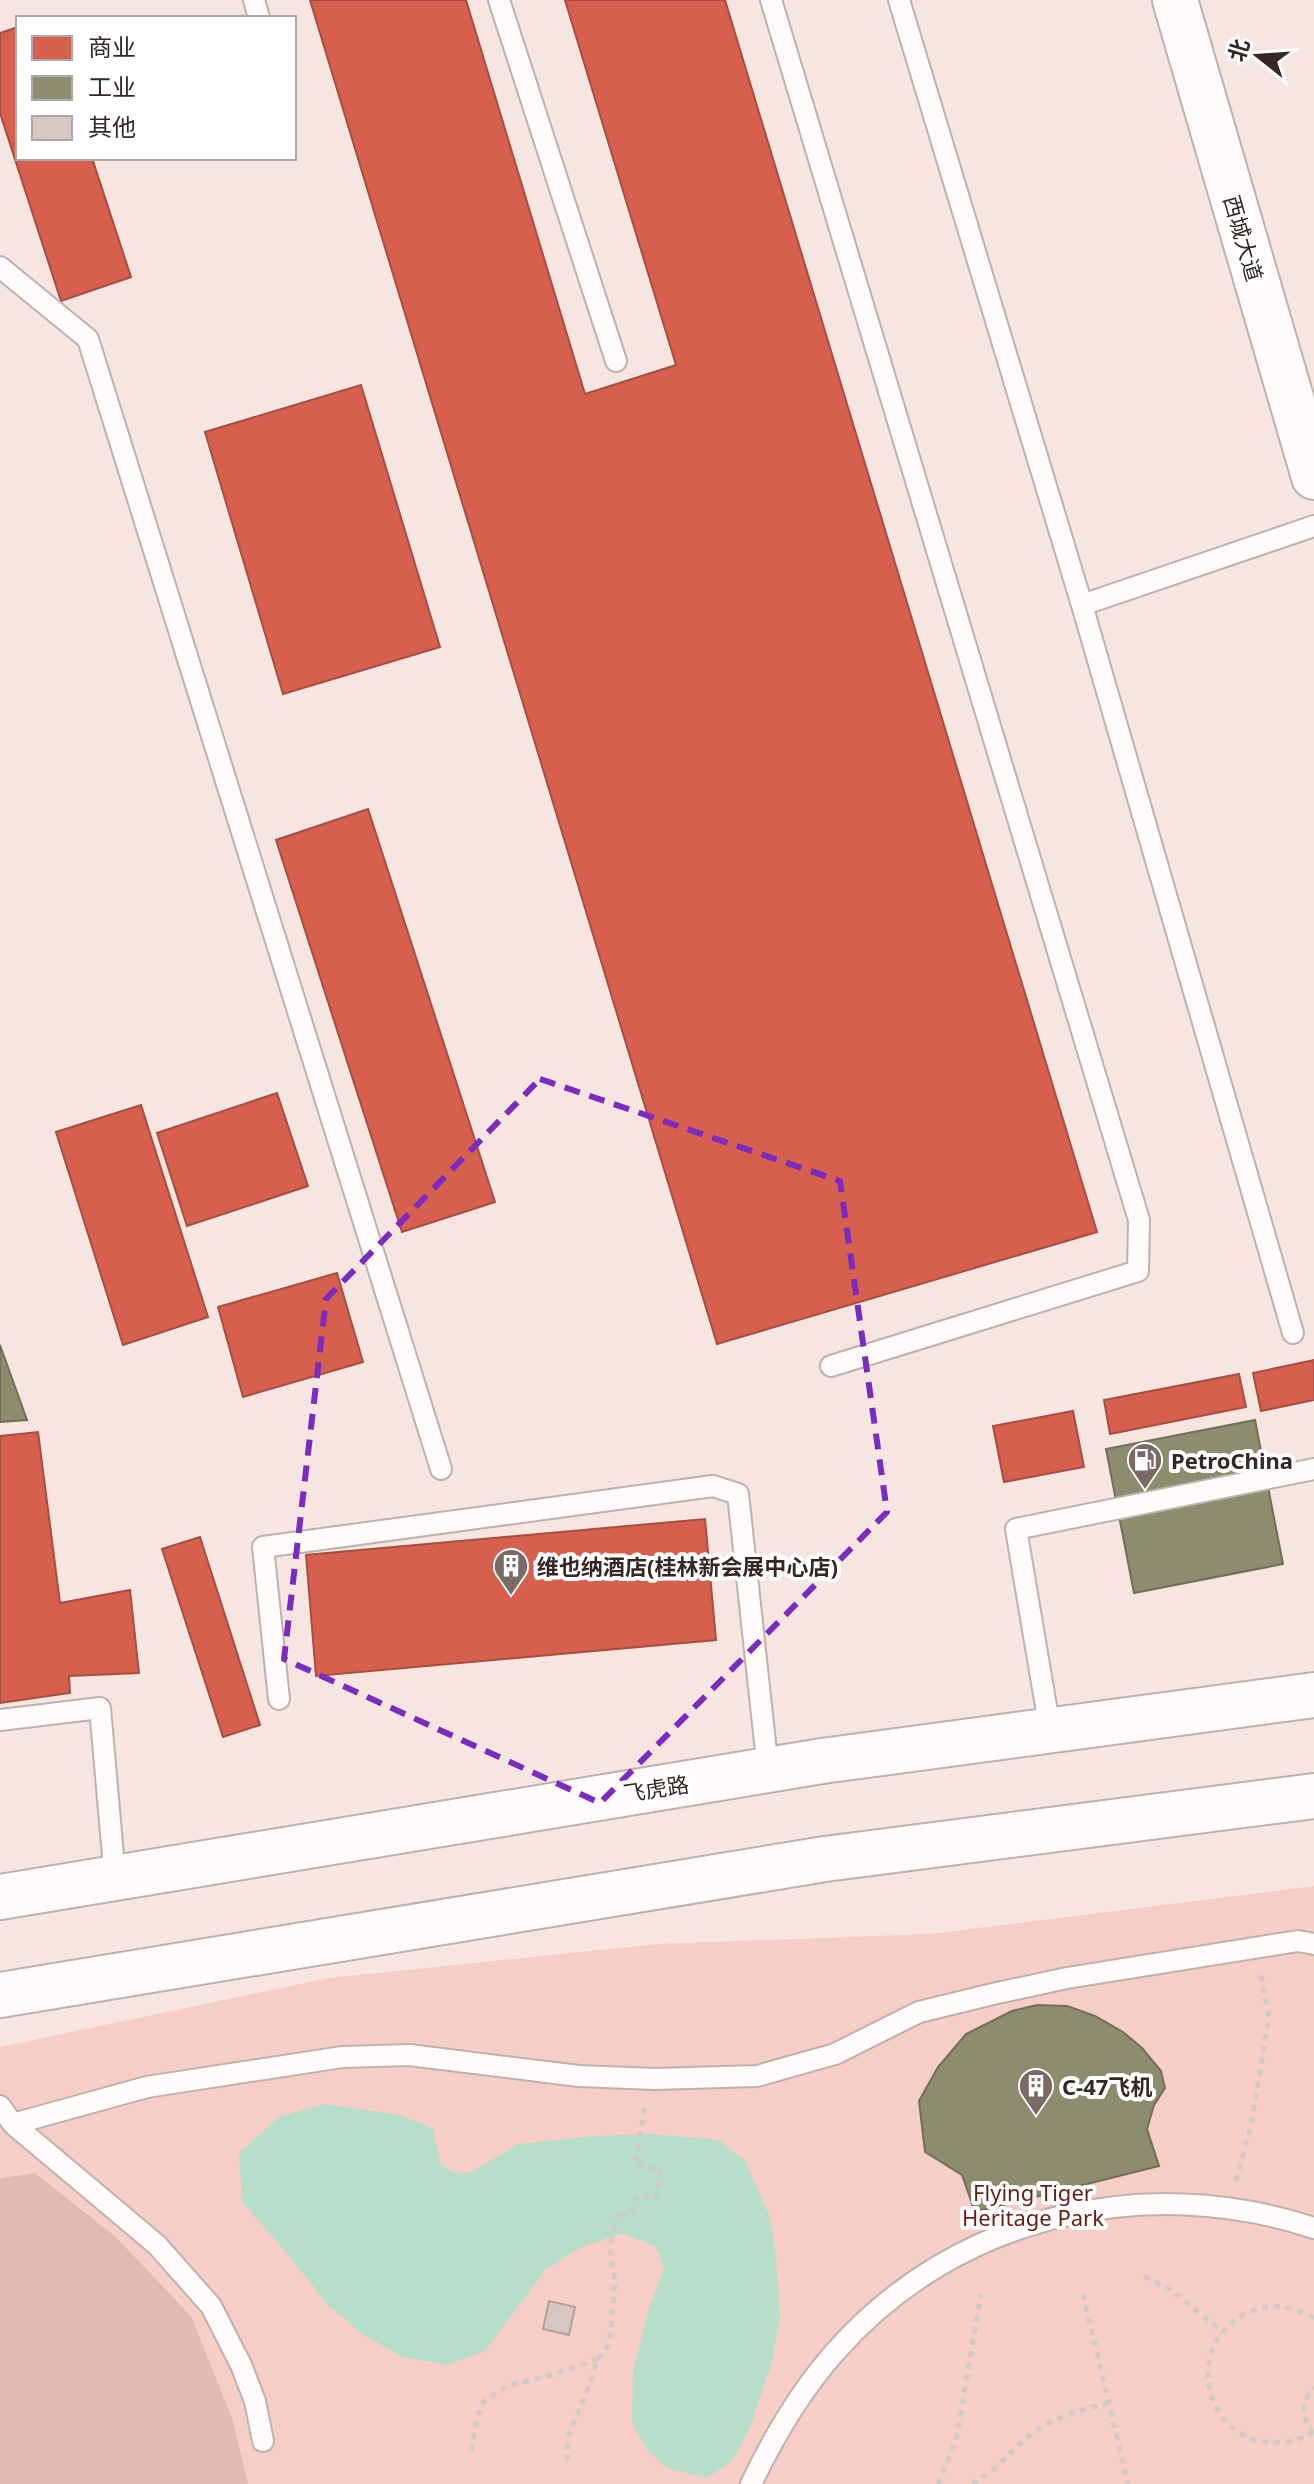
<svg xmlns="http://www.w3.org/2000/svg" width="1314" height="2484" font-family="'Noto Sans','Noto Sans SC',sans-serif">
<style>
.green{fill:#f7cec6}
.forest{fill:#e3bab2}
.water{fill:#b6decb}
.shops{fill:#d6604d;stroke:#a64f41;stroke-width:2}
.industry{fill:#8c8c6e;stroke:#726e58;stroke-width:2}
.building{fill:#d6c7c4;stroke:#b1a2a0;stroke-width:2}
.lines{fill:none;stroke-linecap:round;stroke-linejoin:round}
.service-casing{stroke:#bfb1ad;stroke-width:24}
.primary-casing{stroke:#bfb1ad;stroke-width:48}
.trunk-casing{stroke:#bfb1ad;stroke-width:48}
.path{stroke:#d0cbc8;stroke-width:5;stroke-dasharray:6 6;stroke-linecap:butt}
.service{stroke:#fefbfa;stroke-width:20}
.primary{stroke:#fefbfa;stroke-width:44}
.trunk{stroke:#fefbfa;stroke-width:44}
.marked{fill:none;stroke:#7b2cbf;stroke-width:6;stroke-dasharray:16 10;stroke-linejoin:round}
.labels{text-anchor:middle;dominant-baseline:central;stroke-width:8;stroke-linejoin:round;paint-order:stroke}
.street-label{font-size:22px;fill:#352724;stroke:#fff}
.poi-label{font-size:22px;font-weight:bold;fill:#352724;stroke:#fff;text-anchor:start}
.park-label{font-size:22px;fill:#661e12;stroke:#fff}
</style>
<rect width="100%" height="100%" fill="#f6e5e1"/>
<!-- green -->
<path class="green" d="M1314,1886V2484H248L233,2420L191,2316L115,2236L35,2173L0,2178V2047L329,1978L658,1944L929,1934Z"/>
<!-- forest -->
<path class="forest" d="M35,2173L115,2236L191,2316L233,2420L248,2484H0V2178Z"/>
<!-- water -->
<path class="water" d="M325,2104L400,2115L433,2128L440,2163L454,2173L472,2172L518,2144L596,2136L651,2134L719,2140L745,2160L770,2217L776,2257L780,2316L771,2365L750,2428L732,2461L707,2478L667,2468L648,2451L632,2423L633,2370L649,2308L664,2269L656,2247L623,2233L582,2247L546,2269L485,2351L447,2365L402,2357L361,2333L329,2306L284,2250L242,2202L239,2153L279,2117Z"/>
<!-- shops -->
<path class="shops" d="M310,0H466L585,394L676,365L565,0H725L1097,1232L717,1344Z
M18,27V158H92L131,277L61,301L0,113V33Z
M361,385L440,647L283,694L205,432Z
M368,809L495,1202L402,1232L276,840Z
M277,1093L308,1186L187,1226L157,1133Z
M141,1105L208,1317L123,1345L56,1132Z
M337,1273L363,1362L243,1397L218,1307Z
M1314,1360V1400L1261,1411L1253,1373Z
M1239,1374L1246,1407L1110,1434L1104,1400Z
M1073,1411L1084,1467L1004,1482L993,1426Z
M38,1432L60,1603L130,1590L139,1673L69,1676L70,1693L0,1703V1436Z
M705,1519L716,1640L316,1676L306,1555Z
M200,1537L260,1725L223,1737L162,1549Z"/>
<!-- industry -->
<path class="industry" d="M0,1345L27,1420L0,1422Z
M1255,1420L1283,1564L1134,1593L1106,1449Z
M1037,2005L1067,2006L1095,2016L1123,2032L1142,2048L1161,2071L1165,2088L1154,2105L1147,2129L1159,2166L975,2212L962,2175L925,2152L919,2101L938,2067L966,2034L1012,2011Z"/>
<!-- building -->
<path class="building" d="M549,2301L575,2307L569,2335L543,2329Z"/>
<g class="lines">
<defs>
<path id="service" d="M254,0L259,18
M499,0L616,361
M771,0L1139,1220L1138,1271L831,1366
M899,0L1082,605L1314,526
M0,267L88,339L441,1469
M1082,605L1293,1333
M279,1699L263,1547L713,1486L738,1494L768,1770
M0,1720L100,1708L115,1878
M1050,1730L1016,1529L1314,1469
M0,2106L13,2124L157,2245L211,2306L241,2365L255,2401L263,2441
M13,2124L147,2087L342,2057L409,2055L579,2076L655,2079L757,2076L835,2054L919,2012L997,1993L1067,1978L1298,1941L1314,1944
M751,2484C774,2436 800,2391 836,2351C956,2215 1145,2172 1314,2228"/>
<path id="primary" d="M0,1897L822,1761L1314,1695
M0,1995L825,1859L1314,1796"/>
<path id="trunk" d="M1175,0L1314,477"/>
</defs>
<!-- service casing -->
<use href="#service" class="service-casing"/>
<!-- primary casing -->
<use href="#primary" class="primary-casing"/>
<!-- trunk casing -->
<use href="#trunk" class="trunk-casing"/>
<!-- path -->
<path class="path" d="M1236,2181L1251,2125L1269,2017L1261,1975
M1144,2276L1172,2291L1223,2332
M1083,2294L1128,2484
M1314,2318C1249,2278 1178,2351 1221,2415C1229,2427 1241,2435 1255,2440C1276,2446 1296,2443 1314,2431
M598,2359L609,2345L611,2327L615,2281L610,2249L617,2213L631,2215L637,2195L655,2199L661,2170L635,2164L645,2107
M1313,2433C1301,2417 1301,2403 1314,2387
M471,2451L476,2423L483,2402L509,2385L545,2377L598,2359L589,2385L568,2437L567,2467
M938,2484L956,2441L981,2294
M972,2484C996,2472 1008,2452 1029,2436C1054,2417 1079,2410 1109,2403"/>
<!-- service -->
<use href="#service" class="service"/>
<!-- primary -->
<use href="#primary" class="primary"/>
<!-- trunk -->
<use href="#trunk" class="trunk"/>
</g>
<!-- marked area -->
<path class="marked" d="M540,1079L840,1181L887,1512L600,1803L284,1659L326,1299Z"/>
<!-- icons -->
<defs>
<symbol id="fuel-pin" viewBox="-11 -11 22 30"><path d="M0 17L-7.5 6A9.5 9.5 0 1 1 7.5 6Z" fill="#796a66" stroke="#fff"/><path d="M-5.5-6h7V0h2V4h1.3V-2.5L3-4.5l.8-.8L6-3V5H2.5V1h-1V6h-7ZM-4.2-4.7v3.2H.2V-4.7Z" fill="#fff"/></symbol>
<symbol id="building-pin" viewBox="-11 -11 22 30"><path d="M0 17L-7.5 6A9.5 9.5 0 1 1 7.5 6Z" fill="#796a66" stroke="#fff"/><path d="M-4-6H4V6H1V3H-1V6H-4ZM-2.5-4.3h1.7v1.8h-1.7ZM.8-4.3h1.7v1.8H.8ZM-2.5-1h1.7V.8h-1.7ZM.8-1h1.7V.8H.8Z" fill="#fff"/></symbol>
</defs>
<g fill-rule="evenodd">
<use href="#fuel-pin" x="1125" y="1440" width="40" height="54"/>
<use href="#building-pin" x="491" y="1546" width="40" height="54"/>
<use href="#building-pin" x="1016" y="2066" width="40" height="54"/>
</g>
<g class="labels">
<!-- street labels -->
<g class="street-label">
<text transform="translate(1244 238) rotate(74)">西城大道</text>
<text transform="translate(656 1788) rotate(-9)">飞虎路</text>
</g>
<!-- poi labels -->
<g class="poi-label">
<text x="1171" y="1460">PetroChina</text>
<text x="537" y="1566">维也纳酒店(桂林新会展中心店)</text>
<text x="1062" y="2086">C-47飞机</text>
</g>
<!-- park labels -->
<g class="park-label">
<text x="1033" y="2192">Flying Tiger<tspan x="1033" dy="25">Heritage Park</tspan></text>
</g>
</g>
<!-- legend -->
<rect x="16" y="16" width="280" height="144" fill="#ffffff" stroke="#aea9a7" stroke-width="2"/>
<rect x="32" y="36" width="40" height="24" fill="#d6604d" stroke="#aea9a7" stroke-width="2"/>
<text x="88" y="56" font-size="24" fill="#352724">商业</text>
<rect x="32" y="76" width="40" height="24" fill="#8c8c6e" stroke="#aea9a7" stroke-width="2"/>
<text x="88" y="96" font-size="24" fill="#352724">工业</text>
<rect x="32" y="116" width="40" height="24" fill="#d6c7c4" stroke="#aea9a7" stroke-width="2"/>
<text x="88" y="136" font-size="24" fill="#352724">其他</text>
<!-- north arrow -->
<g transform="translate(1258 56) rotate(287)" stroke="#ffffff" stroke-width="6" paint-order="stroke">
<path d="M0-6L14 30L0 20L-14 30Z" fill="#352724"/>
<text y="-12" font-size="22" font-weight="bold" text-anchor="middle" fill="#352724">北</text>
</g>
</svg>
